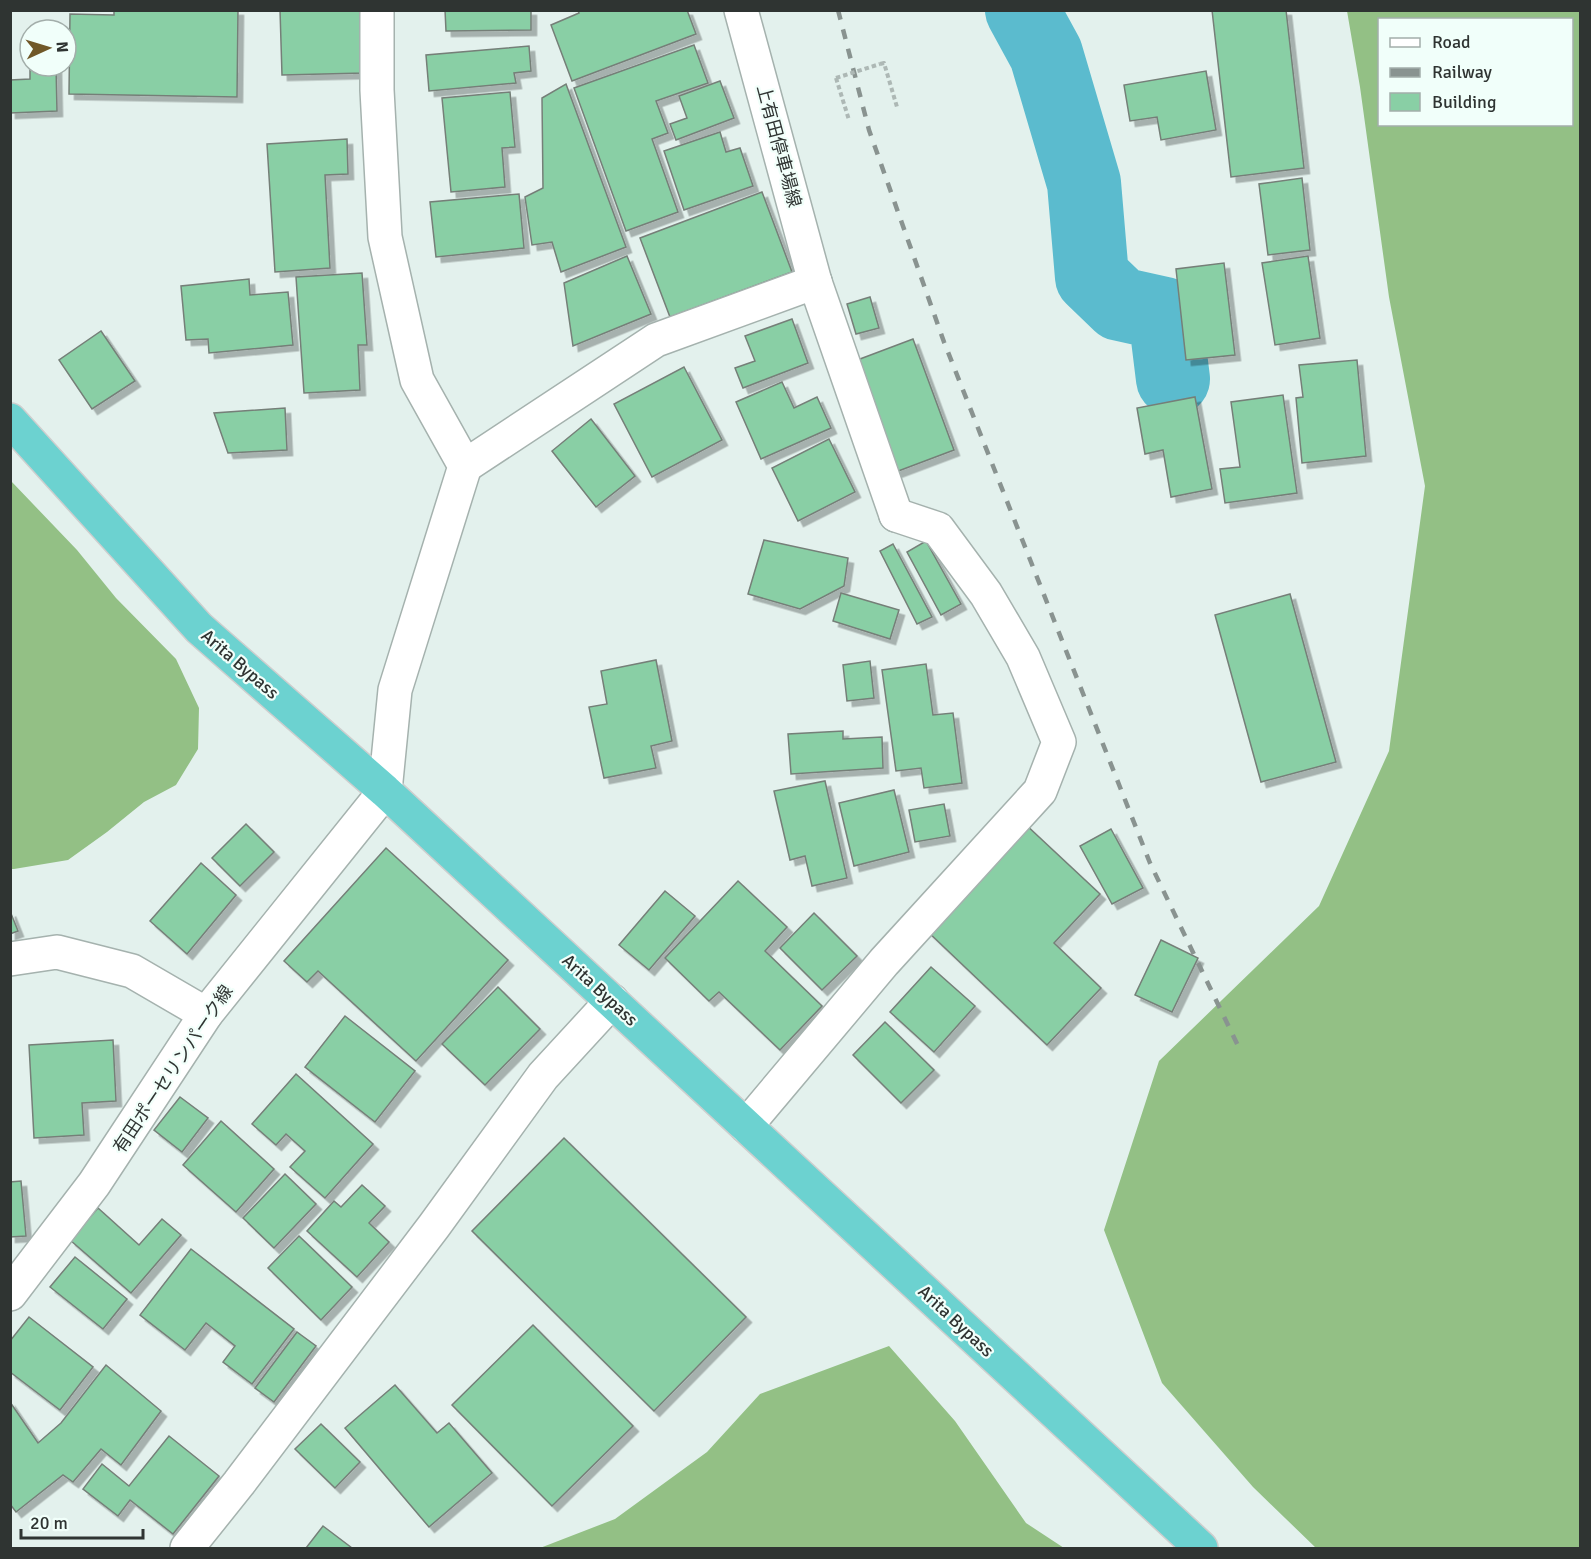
<svg xmlns="http://www.w3.org/2000/svg" width="1591" height="1559" viewBox="0 0 1591 1559" font-family="Signika,'Noto Sans JP',sans-serif">
	<style>
		.forest { fill: #93c085; fill-rule: evenodd }
		.lines { fill: none; stroke-linecap: round; stroke-linejoin: round }
		.river { stroke: #5bbbce; stroke-width: 74 }
		.building { fill: #89cfa5; stroke: #757f78; stroke-width: 1.5; filter: url(#shadow) }
		.minor-casing { stroke: #a5b2ae; stroke-width: 36 }
		.tertiary-casing { stroke: #a5b2ae; stroke-width: 36 }
		.secondary-casing { stroke: #a5b2ae; stroke-width: 36 }
		.trunk-casing { stroke: #cdcece; stroke-width: 36 }
		.path { stroke: #adb8b5; stroke-width: 4; stroke-dasharray: 4.5 3; stroke-linecap: butt }
		.minor { stroke: #fff; stroke-width: 33 }
		.tertiary { stroke: #fff; stroke-width: 33 }
		.secondary { stroke: #fff; stroke-width: 33 }
		.trunk { stroke: #6cd2d0; stroke-width: 33 }
		.rail { stroke: #899390; stroke-width: 4.5; stroke-dasharray: 10 10; stroke-linecap: butt }
		.path-bridge { stroke: #adb8b5; stroke-width: 4; stroke-dasharray: 4.5 3; stroke-linecap: butt }
		.labels { text-anchor: middle; dominant-baseline: central; stroke-width: 4.5; stroke-linejoin: round; paint-order: stroke }
		.street-label { font-size: 18px; fill: #2f3432; stroke: #f1fffa }
	</style>
	<defs>
		<filter id="shadow"><feDropShadow dx="5.5" dy="5.5" stdDeviation="0" flood-color="#0004"/></filter>
	</defs>
	<rect width="100%" height="100%" fill="#e3f1ed"/>
	<g class="forest">
		<path d="M1347 11H1580V1548H1316L1253 1487 1162 1383 1104 1230 1159 1061 1319 906 1389 751 1425 486 1389 297 1360 87ZM1380 20H1572V124H1380Z"/>
		<polygon points="11,481 77,550 116,598 176,659 199,708 198,749 176,785 144,802 107,832 68,860 14,869 10,869"/>
		<polygon points="889,1346 955,1421 1026,1523 1064,1548 540,1548 615,1519 707,1452 760,1394"/>
	</g>
	<g class="lines">
		<polyline class="river" points="1022,10 1046,54 1084,183 1092,277 1120,304 1165,314 1173,379"/>
	</g>
	<g class="building">
		<polygon points="114,10 238,10 237,97 69,94 70,14 114,15"/>
		<polygon points="280,10 362,10 364,73 282,75"/>
		<polygon points="445,10 531,10 531,30 446,31"/>
		<polygon points="578,10 687,10 696,34 572,81 551,25 579,13"/>
		<polygon points="1212,10 1286,10 1304,168 1231,177"/>
		<polygon points="694,45 708,83 656,101 668,133 652,139 678,212 626,231 574,88"/>
		<polygon points="529,46 531,71 514,73 516,83 429,91 426,55"/>
		<polygon points="30,64 30,66 56,66 57,111 10,113 10,80 30,79"/>
		<polygon points="1206,71 1216,130 1161,140 1157,117 1130,121 1124,85"/>
		<polygon points="720,81 734,118 676,140 670,124 687,118 679,96"/>
		<polygon points="566,84 626,247 561,272 552,242 532,245 525,197 543,188 542,98"/>
		<polygon points="510,92 515,147 502,148 505,187 451,192 442,98"/>
		<polygon points="720,132 726,152 740,148 753,186 684,210 664,151"/>
		<polygon points="347,139 348,174 325,175 330,268 275,272 267,144"/>
		<polygon points="1302,178 1310,250 1268,255 1259,184"/>
		<polygon points="762,192 792,272 670,317 640,238"/>
		<polygon points="519,194 524,248 436,257 430,202"/>
		<polygon points="627,256 651,314 573,346 564,283"/>
		<polygon points="1308,256 1320,338 1275,345 1262,263"/>
		<polygon points="1224,263 1235,355 1186,360 1176,269"/>
		<polygon points="362,273 367,345 358,345 360,390 304,393 296,277"/>
		<polygon points="249,279 250,295 288,292 293,345 209,353 208,339 186,340 181,286"/>
		<polygon points="870,297 879,328 856,334 847,304"/>
		<polygon points="792,319 808,363 743,388 735,368 755,361 745,336"/>
		<polygon points="101,331 135,381 92,409 59,360"/>
		<polygon points="913,339 954,450 893,473 852,362"/>
		<polygon points="1357,360 1366,456 1302,463 1296,398 1303,397 1299,365"/>
		<polygon points="684,367 722,440 652,477 614,404"/>
		<polygon points="782,382 794,408 817,397 831,428 761,459 736,402"/>
		<polygon points="1283,395 1297,493 1225,503 1220,469 1240,467 1231,402"/>
		<polygon points="1195,397 1212,489 1171,497 1163,450 1145,454 1137,408"/>
		<polygon points="285,408 287,450 228,453 214,413"/>
		<polygon points="591,419 635,476 596,507 552,451"/>
		<polygon points="829,439 855,492 798,521 772,468"/>
		<polygon points="764,540 848,558 844,586 800,609 748,594"/>
		<polygon points="926,541 961,604 941,615 907,552"/>
		<polygon points="893,544 932,617 917,624 880,551"/>
		<polygon points="841,593 899,610 890,639 833,621"/>
		<polygon points="1290,594 1336,762 1261,782 1215,615"/>
		<polygon points="656,660 672,741 651,746 656,768 604,778 589,707 607,704 601,671"/>
		<polygon points="870,661 874,698 847,701 843,665"/>
		<polygon points="926,664 933,715 953,713 962,783 924,788 921,768 896,771 882,670"/>
		<polygon points="843,731 843,739 882,737 883,768 791,774 788,734"/>
		<polygon points="825,781 847,878 812,886 805,856 790,860 774,791"/>
		<polygon points="894,790 909,852 854,866 839,803"/>
		<polygon points="944,804 950,836 915,842 909,810"/>
		<polygon points="1024,823 1100,894 1054,943 1101,988 1047,1045 925,929"/>
		<polygon points="246,824 274,852 240,886 212,858"/>
		<polygon points="1111,829 1143,888 1112,904 1080,846"/>
		<polygon points="386,848 508,960 416,1061 318,971 307,982 284,961"/>
		<polygon points="201,863 236,895 187,954 150,921"/>
		<polygon points="738,881 787,927 765,951 822,1006 780,1050 719,992 709,1001 665,958"/>
		<polygon points="665,891 695,916 649,970 619,945"/>
		<polygon points="10,911 18,931 10,934"/>
		<polygon points="814,913 857,956 822,990 780,948"/>
		<polygon points="1161,940 1198,958 1172,1012 1135,995"/>
		<polygon points="931,967 975,1006 934,1052 890,1012"/>
		<polygon points="498,987 540,1029 485,1085 442,1044"/>
		<polygon points="345,1016 415,1071 375,1122 305,1067"/>
		<polygon points="885,1022 934,1070 901,1103 853,1055"/>
		<polygon points="113,1040 116,1101 82,1103 84,1135 34,1138 29,1045"/>
		<polygon points="296,1074 373,1144 325,1198 290,1167 305,1151 286,1134 276,1145 252,1124"/>
		<polygon points="180,1097 208,1118 182,1152 154,1130"/>
		<polygon points="221,1121 274,1169 236,1212 183,1165"/>
		<polygon points="564,1138 746,1317 654,1411 472,1231"/>
		<polygon points="285,1174 316,1204 274,1248 243,1218"/>
		<polygon points="21,1181 26,1236 10,1237 10,1182"/>
		<polygon points="362,1185 385,1206 369,1223 389,1242 357,1277 307,1231 334,1201 341,1207"/>
		<polygon points="98,1208 139,1245 162,1219 181,1235 131,1293 70,1240"/>
		<polygon points="299,1236 352,1287 321,1320 268,1268"/>
		<polygon points="191,1249 294,1329 252,1384 223,1362 235,1346 206,1323 185,1350 140,1315"/>
		<polygon points="75,1257 127,1299 103,1329 50,1287"/>
		<polygon points="29,1317 93,1367 60,1410 10,1372 10,1341"/>
		<polygon points="533,1325 633,1426 552,1506 452,1405"/>
		<polygon points="297,1332 316,1346 274,1402 255,1388"/>
		<polygon points="106,1365 161,1411 121,1465 101,1449 73,1482 63,1475 16,1512 10,1504 10,1402 38,1443 61,1423"/>
		<polygon points="395,1385 437,1433 449,1423 492,1473 429,1527 345,1428"/>
		<polygon points="321,1424 360,1462 335,1488 295,1449"/>
		<polygon points="169,1436 219,1476 173,1534 130,1500 118,1516 83,1489 102,1464 129,1486"/>
		<polygon points="323,1526 352,1548 306,1548"/>
	</g>
	<g class="lines">
		<g class="minor-casing">
			<g id="minor">
				<polyline points="377,10 377,90 385,237 417,380 465,466 395,690 385,791"/>
				<polyline points="465,466 656,340 815,282"/>
				<polyline points="10,959 57,952 132,971 206,1014"/>
				<polyline points="746,1126 884,962 1040,791 1059,742 1023,657 986,594 938,529 896,515"/>
				<polyline points="187,1548 239,1483 434,1226 543,1076 612,1001"/>
			</g>
		</g>
		<g class="tertiary-casing">
			<polyline id="tertiary" points="815,282 896,515"/>
		</g>
		<g class="secondary-casing">
			<g id="secondary">
				<polyline points="741,10 815,282"/>
				<polyline points="10,1294 94,1184 206,1014 385,791"/>
			</g>
		</g>
		<g class="trunk-casing">
			<polyline id="trunk" points="10,420 199,628 385,791 1201,1548"/>
		</g>
		<g class="path">
			<polyline points="880,64 884,63 897,107"/>
			<polyline points="836,78 849,120"/>
		</g>
		<use href="#minor" class="minor"/>
		<use href="#tertiary" class="tertiary"/>
		<use href="#secondary" class="secondary"/>
		<use href="#trunk" class="trunk"/>
		<polyline class="rail" points="838,10 869,130 944,342 1150,863 1241,1052"/>
		<polyline class="path-bridge" points="836,78 880,64"/>
	</g>
	<g class="labels">
		<g class="street-label">
			<text transform="translate(779 146) rotate(75)">上有田停車場線</text>
			<text transform="translate(240 664) rotate(41)">Arita Bypass</text>
			<text transform="translate(600 990) rotate(43)">Arita Bypass</text>
			<text transform="translate(173 1069) rotate(-56)">有田ポーセリンパーク線</text>
			<text transform="translate(956 1321) rotate(43)">Arita Bypass</text>
		</g>
	</g>
	<rect width="1591" height="1559" fill="none" stroke="#2f3432" stroke-width="24"/>
	<rect x="1378" y="18" width="195" height="108" fill="#f1fffa" stroke="#a3aeaa" stroke-width="1.5"/>
	<rect x="1390" y="38" width="30" height="9" fill="#ffffff" stroke="#a3aeaa" stroke-width="1.5"/>
	<text x="1432" y="48" font-size="18" fill="#2f3432">Road</text>
	<rect x="1390" y="68" width="30" height="9" fill="#899390" stroke="#a3aeaa" stroke-width="1.5"/>
	<text x="1432" y="78" font-size="18" fill="#2f3432">Railway</text>
	<rect x="1390" y="93" width="30" height="18" fill="#89cfa5" stroke="#a3aeaa" stroke-width="1.5"/>
	<text x="1432" y="108" font-size="18" fill="#2f3432">Building</text>
	<g transform="translate(48 48) rotate(86)"><circle r="28" fill="#f1fffa" stroke="#a3aeaa" stroke-width="1.5"/>
	<path d="M0-4.5L10 22L0 15L-10 22Z" fill="#705828"/>
	<text y="-9" font-size="16" font-weight="bold" text-anchor="middle" fill="#2f3432">N</text>
	</g>
	<path d="M21 1529v9h122v-9" fill="none" stroke="#2f3432" stroke-width="3"/>
	<text x="30" y="1529" font-size="18" fill="#2f3432" stroke="#f1fffa" stroke-width="4.5" paint-order="stroke">20 m</text>
</svg>
